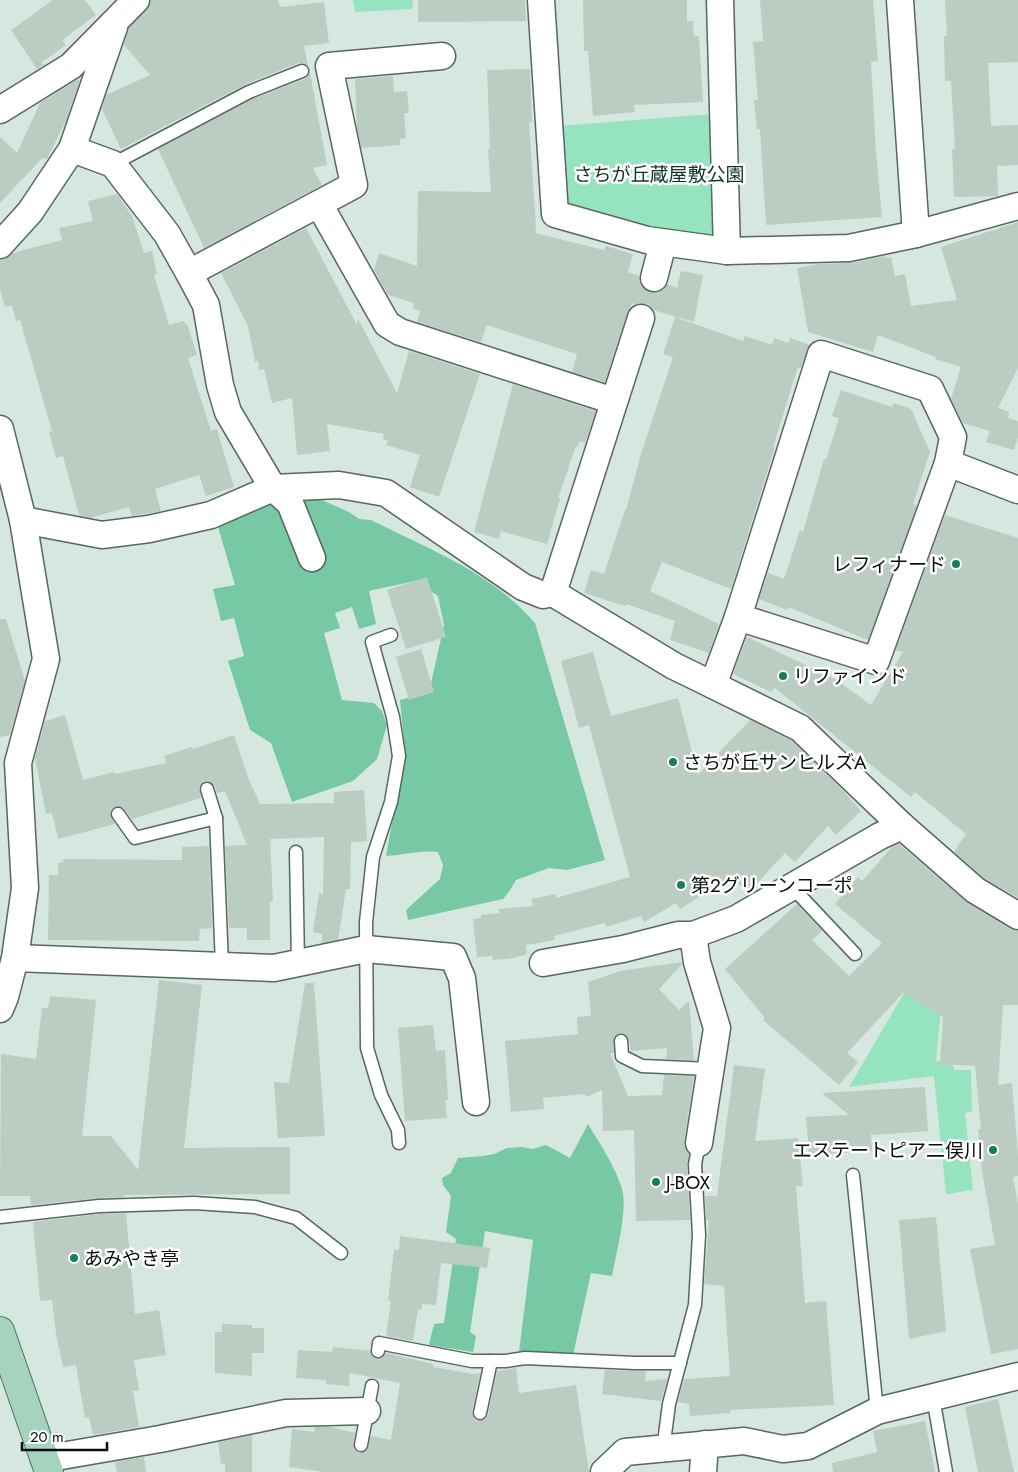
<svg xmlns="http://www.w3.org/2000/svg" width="1018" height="1472" viewBox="0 0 1018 1472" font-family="Jost,'Noto Sans JP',sans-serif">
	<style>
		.green { fill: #96e3c0 }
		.forest { fill: #76c9a4 }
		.building { fill: #bbccc3 }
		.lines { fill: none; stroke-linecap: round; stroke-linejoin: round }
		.lane-casing { stroke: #58675f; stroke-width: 15 }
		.street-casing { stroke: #58675f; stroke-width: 29 }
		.primary-casing { stroke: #487b64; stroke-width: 30 }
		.lane { stroke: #fff; stroke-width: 12 }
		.street { stroke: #fff; stroke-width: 26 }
		.primary { stroke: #a6d3bf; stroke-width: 28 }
		.poi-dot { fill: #14805b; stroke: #fff; stroke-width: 2 }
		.labels { text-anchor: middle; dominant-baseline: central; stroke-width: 5; stroke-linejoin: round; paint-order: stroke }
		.park-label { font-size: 19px; fill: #0e3425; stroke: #fff }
		.poi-label { font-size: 19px; fill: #090e0c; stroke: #fff; text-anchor: start }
	</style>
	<rect width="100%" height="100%" fill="#d6e7df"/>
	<g class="green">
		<polygon points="353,0 413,0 412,9 355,12"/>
		<polygon points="712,114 718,238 666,234 563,207 559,126"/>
		<polygon points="907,988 941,1007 936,1061 952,1060 954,1070 971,1070 972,1112 965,1113 973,1190 946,1194 934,1076 849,1087"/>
	</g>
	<g class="forest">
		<path d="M299 490 349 512 359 519 371 520C429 549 492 573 535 623L605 860 567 870 549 868 516 880 510 890 503 899 408 920 406 910 440 879 443 865 438 852C421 850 404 855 386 856L405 752 400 700 429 692 444 625 438 596 415 581 369 591 376 624 359 629 352 607 335 613 340 628 324 633 342 700 374 703 382 711 387 725 377 759 353 781 292 802 271 743 250 730 228 661 244 656 234 618 221 621 213 589 235 585 216 520Z"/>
		<path d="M588 1124C600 1144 615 1166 622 1189 628 1211 616 1253 612 1276L591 1273 573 1355 519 1352 533 1240 485 1231 470 1332 476 1336 473 1352 429 1345 434 1324 444 1323 456 1239 446 1232 451 1196 443 1185 442 1178 451 1173 458 1158 483 1156 494 1154 507 1148 522 1147 533 1149 546 1145 570 1158Z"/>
	</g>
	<g class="building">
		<polygon points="53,0 85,0 96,15 62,40 66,45 41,63 45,64 37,69 11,30"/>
		<polygon points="151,0 278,0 280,7 324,2 329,43 304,46 308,66 304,63 299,63 246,84 121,149 102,109 106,95 150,75 124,45 128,29 147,10"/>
		<polygon points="418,0 525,0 526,21 418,22"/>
		<polygon points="583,0 687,0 687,21 693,21 694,36 699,36 703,102 634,105 635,112 593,116 588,51 584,51"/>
		<polygon points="760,0 873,0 878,61 871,62 876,153 882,217 766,225 760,129 757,129 754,100 758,100 753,42 763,41"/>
		<polygon points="945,0 1018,0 1018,62 988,63 991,126 1018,125 1018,165 997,166 998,196 954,197 952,149 955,149 951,81 945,81 944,36 947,36"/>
		<polygon points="530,69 532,122 529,122 536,227 535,233 604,250 606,246 633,254 628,272 639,276 640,282 643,288 650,292 658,292 664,289 667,284 677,288 681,271 703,275 694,322 653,310 645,304 632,304 627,313 605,382 572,372 577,354 487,325 481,342 417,322 420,311 413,308 414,303 388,295 374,270 379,253 417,266 418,191 491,192 488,149 490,149 487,70"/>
		<polygon points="310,73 327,165 313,168 322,185 204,248 158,149 252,99 305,79"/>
		<polygon points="393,76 394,92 407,91 409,113 404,113 406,138 400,139 400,145 361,148 357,128 355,79"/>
		<polygon points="78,79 80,80 66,121 47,159 42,158 0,203 0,137 17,153 40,103"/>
		<polygon points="117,194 132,216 144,253 152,251 157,274 154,275 169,325 184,321 185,324 187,324 197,355 188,358 211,431 217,429 234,487 206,496 199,475 155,489 161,511 132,516 129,507 90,518 79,515 63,456 56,458 49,432 52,431 20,320 16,321 12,305 5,307 0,290 0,260 5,259 13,253 62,240 59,228 93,221 88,201"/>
		<polygon points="1018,222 1018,368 998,408 1009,412 1008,418 1018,421 1018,437 1014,450 986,442 990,431 963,423 951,399 961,367 935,359 936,357 878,335 873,352 808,332 797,268 819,264 852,263 885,256 886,258 891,257 895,276 905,274 911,306 957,300 941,247"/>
		<polygon points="306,228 357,325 358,319 397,393 409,351 480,374 439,497 410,487 420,455 386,445 388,440 383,439 384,434 327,424 330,451 297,455 292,398 272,403 264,369 259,370 258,361 255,362 248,326 221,273"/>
		<polygon points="675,317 743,341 745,336 772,345 774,338 788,343 790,338 810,345 801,368 798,367 773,447 775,447 731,589 662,562 650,591 719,624 709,653 670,640 675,621 626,604 625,606 584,593 591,570 604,574 625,510 626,510 641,454 673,357 663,354"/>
		<polygon points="513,384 596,411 585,443 580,441 578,446 576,446 558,498 560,498 547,544 501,531 499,539 474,532"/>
		<polygon points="841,390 892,407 894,403 911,409 930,452 913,504 917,506 868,640 788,607 787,610 759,599 768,573 784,579 800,530 803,532 824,459 826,460 839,418 832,416"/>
		<polygon points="945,515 1018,538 1018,898 984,878 954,852 966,834 915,792 911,797 775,688 771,692 733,674 747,637 835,679 871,705 903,652 896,650"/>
		<polygon points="427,577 446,637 406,649 387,590"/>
		<polygon points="0,619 6,619 25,681 10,735 0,737"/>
		<polygon points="421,649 434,692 409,700 396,657"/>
		<polygon points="593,652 611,716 678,698 698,775 750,720 791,740 838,785 861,811 836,835 828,826 795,862 785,853 748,893 731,877 680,909 676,903 644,922 641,916 606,927 605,923 554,936 555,940 526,945 527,954 514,958 493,960 492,956 477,957 473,919 481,918 481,915 499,913 499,909 533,906 531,899 556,894 556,898 630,877 589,725 579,728 561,661"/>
		<polygon points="65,715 83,780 114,772 115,774 166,763 164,756 192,747 193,749 234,735 249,780 260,804 334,803 334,792 364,790 367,841 351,842 350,889 346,889 338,940 322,943 322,934 313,932 319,893 323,894 324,837 270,839 273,901 270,902 270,940 247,940 247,928 229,928 225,846 247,845 225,791 217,793 215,786 209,781 204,781 199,787 201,798 132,819 124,809 117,806 111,810 110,814 115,824 58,839 52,813 46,814 35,758 45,721"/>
		<polygon points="899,844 965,901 1010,929 1018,931 1018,1005 1003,1005 998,1085 1012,1083 1018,1155 1018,1176 1013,1177 1018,1205 1018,1349 991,1354 970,1249 995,1245 982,1171 978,1129 981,1129 975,1066 940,1064 943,1017 903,993 847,1053 858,1062 839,1085 763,1020 765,1018 725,969 797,904 822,931 812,940 849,976 882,943 835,904 858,877 862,881 892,847"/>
		<polygon points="209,846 212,928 200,929 199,941 48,940 49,875 58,875 58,863 64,862 63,859 182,860 182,847"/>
		<polygon points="682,962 682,964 659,989 679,1010 689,1001 694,1060 666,1059 667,1048 631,1051 628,1037 621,1033 614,1037 614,1053 610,1053 628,1096 662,1095 664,1075 694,1076 684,1141 685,1148 689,1154 687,1164 690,1220 636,1221 634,1130 603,1131 602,1090 586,1097 584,1094 543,1098 544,1109 511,1112 505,1041 578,1034 577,1017 591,1016 588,982 620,971"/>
		<polygon points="159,980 202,985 184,1148 290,1147 290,1194 124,1195 124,1197 98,1198 31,1205 30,1196 0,1196 1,1054 36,1059 42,1008 48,1008 50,996 96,1000 82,1136 111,1136 138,1170"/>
		<polygon points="305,983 314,983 325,1136 278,1138 274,1082 289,1083"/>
		<polygon points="433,1025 436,1051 445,1050 448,1100 445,1100 447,1118 405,1121 398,1028"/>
		<polygon points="734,1065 765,1069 755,1141 798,1138 803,1186 796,1186 805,1303 826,1301 834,1405 730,1410 730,1413 690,1416 689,1404 678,1402 684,1379 730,1376 724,1286 704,1284 709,1220 706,1220 705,1190 705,1196 717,1196"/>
		<polygon points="925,1087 928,1131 874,1135 871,1133 872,1151 809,1155 806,1117 849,1115 822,1093"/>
		<polygon points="126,1213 135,1314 159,1310 166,1355 134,1360 139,1390 133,1391 139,1427 93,1435 89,1417 85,1418 76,1365 63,1367 56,1334 52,1300 40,1301 33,1222 100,1214"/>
		<polygon points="936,1217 946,1331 909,1339 899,1220"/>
		<polygon points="400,1236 490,1248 487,1268 441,1263 436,1305 422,1304 422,1310 418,1309 413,1341 386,1336 391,1301 388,1301 394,1249 399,1250"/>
		<polygon points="222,1324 252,1325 252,1328 264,1328 264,1353 252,1353 252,1376 215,1373 215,1332 222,1332"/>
		<polygon points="333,1347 370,1351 373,1357 377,1359 382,1358 386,1353 433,1364 433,1367 473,1374 480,1373 472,1412 474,1419 479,1421 486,1419 488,1415 497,1371 516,1368 519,1393 576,1385 589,1472 324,1472 289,1467 292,1429 314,1432 315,1427 331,1427 355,1433 353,1447 355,1451 360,1453 367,1450 371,1436 391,1440 400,1383 350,1373 349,1386 326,1384 326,1380 296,1378 298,1350 332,1352"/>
		<polygon points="605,1370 646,1371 645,1381 667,1379 661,1401 602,1394"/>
		<polygon points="998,1399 1014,1472 978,1472 965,1407"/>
		<polygon points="925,1421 935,1472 833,1472 832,1463 877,1452 873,1431"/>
		<polygon points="252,1435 252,1472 225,1472 225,1463 221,1464 218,1442"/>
		<polygon points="144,1457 146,1472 117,1472 115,1462"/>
	</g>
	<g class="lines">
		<g class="lane-casing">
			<g id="lane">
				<polyline points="113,164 249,92 302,71"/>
				<polyline points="391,635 372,642 393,717 399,756 391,802 373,857 366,922 367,1048 381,1095 398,1130 399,1143"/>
				<polyline points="207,789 216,818 222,965"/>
				<polyline points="118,814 135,838 216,818"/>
				<polyline points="296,852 298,963"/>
				<polyline points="792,887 855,954"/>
				<polyline points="621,1041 622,1056 642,1066 710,1069"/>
				<polyline points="853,1175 877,1411"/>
				<polyline points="0,1217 99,1206 194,1203 255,1207 296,1218 341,1253"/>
				<polyline points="378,1351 379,1343 472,1361 506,1361 525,1358 635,1363 680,1363"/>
				<polyline points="933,1397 946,1472"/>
				<polyline points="480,1413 491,1361"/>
				<polyline points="361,1445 372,1386"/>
				<polyline points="663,1450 669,1404 695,1305 699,1235 695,1164 699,1143"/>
			</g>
		</g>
		<g class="street-casing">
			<g id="street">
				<polyline points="541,0 555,214 647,240 727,251 849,248 916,234 1018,206"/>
				<polyline points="720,0 727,251"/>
				<polyline points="900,0 916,234"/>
				<polyline points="0,110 71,66 136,0"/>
				<polyline points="72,149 114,27"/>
				<polyline points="319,204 387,324 400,332 614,401"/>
				<polyline points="0,245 30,212 72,149 113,164 167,234 189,273 354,185 329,66 442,56"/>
				<polyline points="189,273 206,305 220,385 228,412 273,488 290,503 312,558"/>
				<polyline points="654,278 663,243"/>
				<polyline points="641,318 553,593 674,666 713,685"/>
				<polyline points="0,429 23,520 46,659 18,763 25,888 15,958 5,997 0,1009"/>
				<polyline points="1018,490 948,463 953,437 930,389 821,354 738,617 713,685 800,728 902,826 975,890 1018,916"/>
				<polyline points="23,520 102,535 149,529 211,515 273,488 339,485 386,493 523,587 543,595 553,593"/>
				<polyline points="738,617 876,661 948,463"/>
				<polyline points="693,935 697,962 717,1028 699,1143"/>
				<polyline points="15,958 274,968 366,949 453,957 462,978 476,1102"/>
				<polyline points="543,963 623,949 678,935 693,935 736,919 880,836 902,826"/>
				<polyline points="44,1459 160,1439 286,1413 367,1411"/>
				<polyline points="604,1472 625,1452 744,1441 783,1449 808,1446 877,1411 1018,1376"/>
				<polyline points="703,1472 705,1444"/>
			</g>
		</g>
		<g class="primary-casing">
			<polyline id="primary" points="0,1331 49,1472"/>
		</g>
		<use href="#lane" class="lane"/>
		<use href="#street" class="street"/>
		<use href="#primary" class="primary"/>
	</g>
	<g class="poi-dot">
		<circle cx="956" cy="564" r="5"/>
		<circle cx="783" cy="676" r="5"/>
		<circle cx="673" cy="762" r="5"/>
		<circle cx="681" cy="885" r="5"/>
		<circle cx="993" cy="1150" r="5"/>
		<circle cx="656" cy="1182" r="5"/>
		<circle cx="74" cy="1258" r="5"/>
	</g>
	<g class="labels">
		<g class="park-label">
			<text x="659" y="174">さちが丘蔵屋敷公園</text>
		</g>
		<g class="poi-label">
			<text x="946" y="564" text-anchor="end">レフィナード</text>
			<text x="793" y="676">リファインド</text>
			<text x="683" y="762">さちが丘サンヒルズA</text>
			<text x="691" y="885">第2グリーンコーポ</text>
			<text x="983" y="1150" text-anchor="end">エステートピア二俣川</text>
			<text x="666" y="1182">J-BOX</text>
			<text x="84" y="1258">あみやき亭</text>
		</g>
	</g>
	<path d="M22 1442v8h85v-8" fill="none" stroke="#090e0c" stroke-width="2.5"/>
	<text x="30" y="1442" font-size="15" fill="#090e0c" stroke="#ffffff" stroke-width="4" paint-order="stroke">20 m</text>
</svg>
